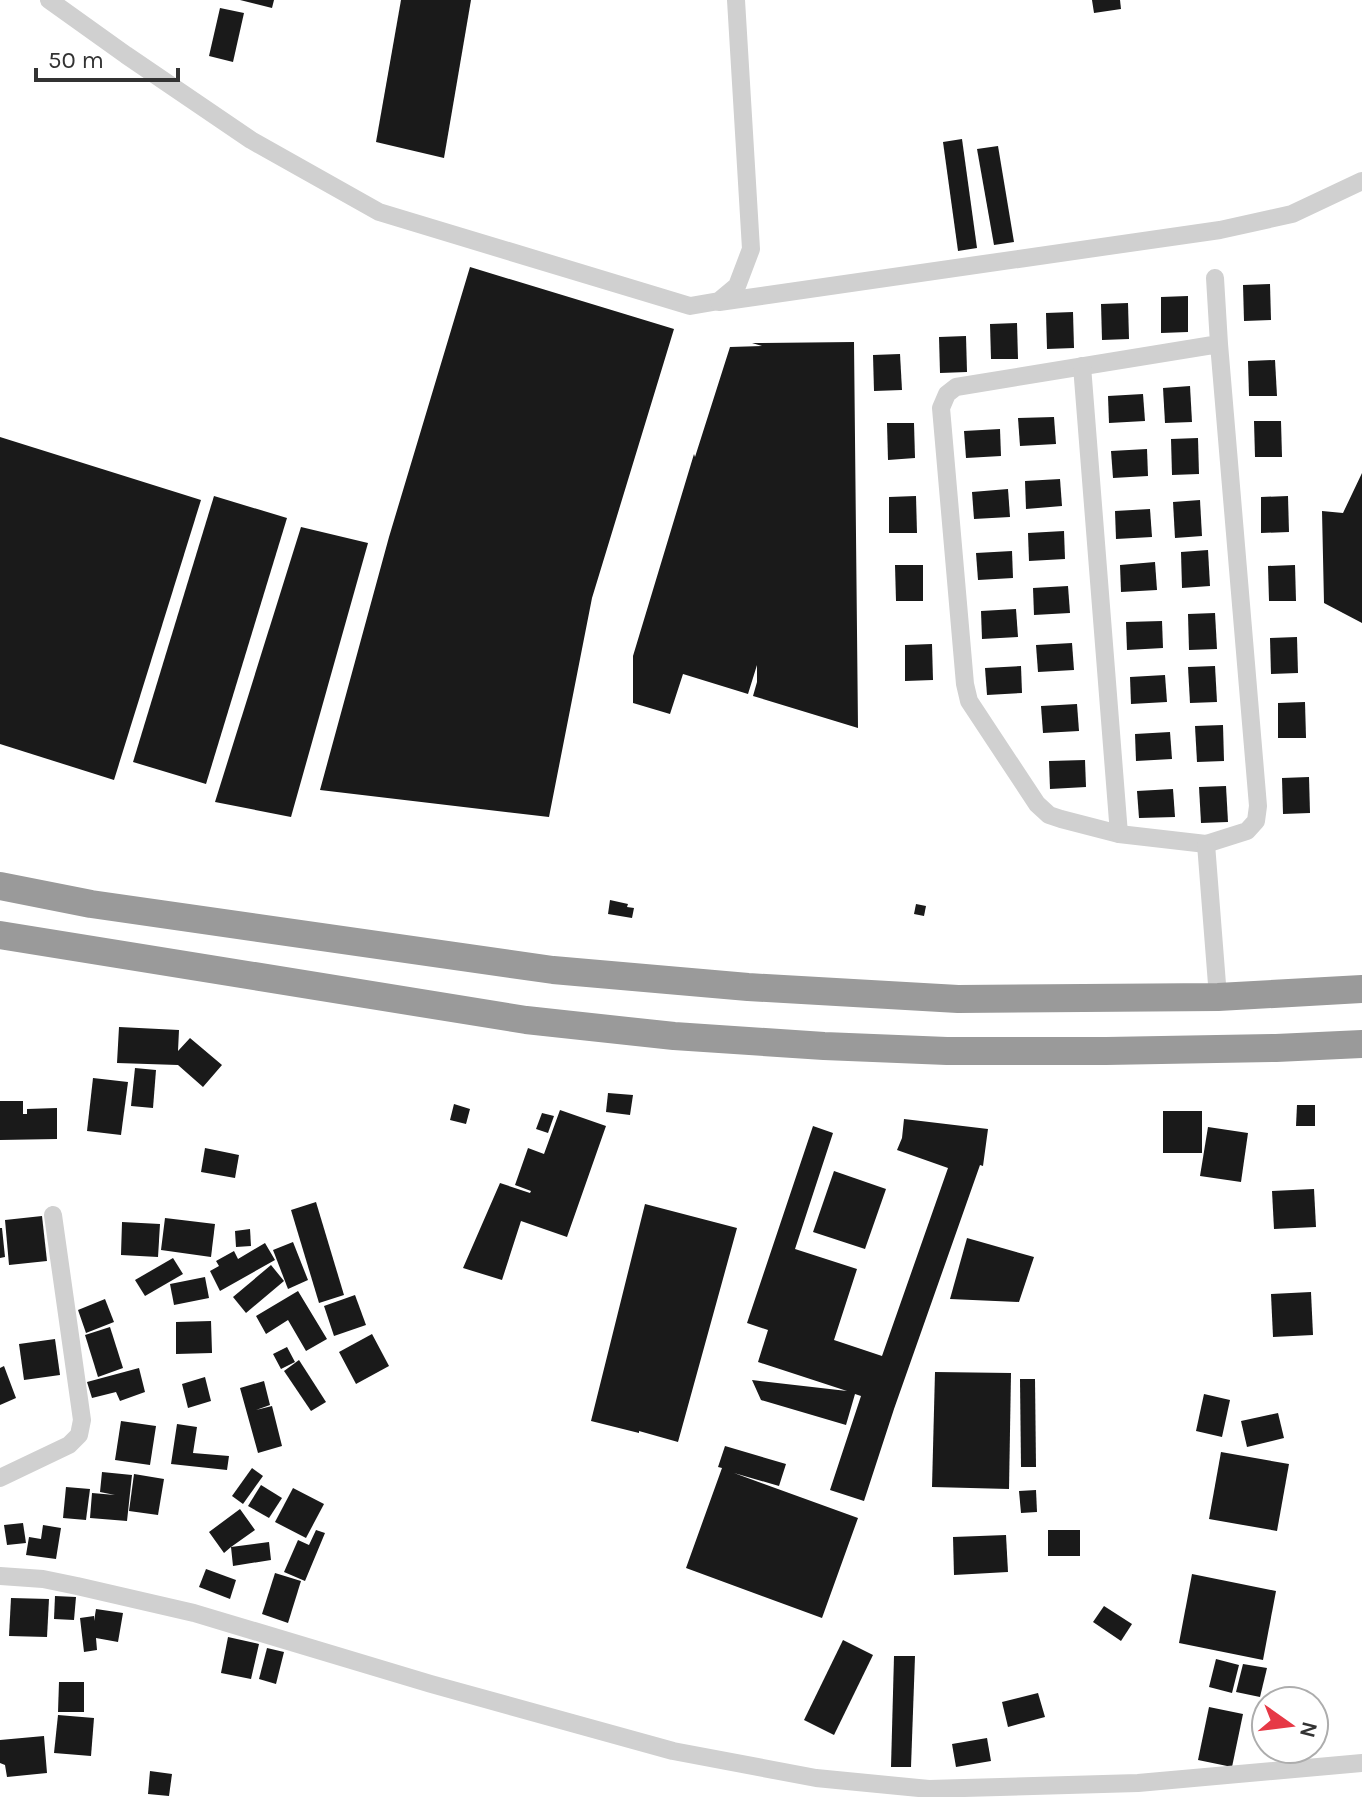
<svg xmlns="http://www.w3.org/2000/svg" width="1362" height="1797" viewBox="0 0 1362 1797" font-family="Karla,sans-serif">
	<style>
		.building { fill: #1a1a1a }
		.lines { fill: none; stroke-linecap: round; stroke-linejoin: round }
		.minor { stroke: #d0d0d0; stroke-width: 18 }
		.highway { stroke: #9a9a9a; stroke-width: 28 }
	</style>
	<rect width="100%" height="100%" fill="#fff"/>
	<g class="building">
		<polygon points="240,0 274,0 272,8"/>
		<polygon points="401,0 471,0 444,158 376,142"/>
		<polygon points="1092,0 1120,0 1121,9 1094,13"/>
		<polygon points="220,8 244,13 233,62 209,56"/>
		<polygon points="962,139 977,248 958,251 943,142"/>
		<polygon points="998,146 1014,242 994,245 977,149"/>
		<polygon points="470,267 674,329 592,598 549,817 320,790 389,537"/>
		<polygon points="1270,284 1271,320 1244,321 1243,285"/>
		<polygon points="1188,296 1188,332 1161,333 1161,297"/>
		<polygon points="1128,303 1129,339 1102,340 1101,304"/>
		<polygon points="1073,312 1074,348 1047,349 1046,313"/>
		<polygon points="1017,323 1018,359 991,359 990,324"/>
		<polygon points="966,336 967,372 940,373 939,337"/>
		<polygon points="854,342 858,728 753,696 757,682 757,665 748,694 683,674 670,714 633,703 633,656 694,454 695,457 730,347 762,346 752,343"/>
		<polygon points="900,354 902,390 874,391 873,355"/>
		<polygon points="1275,360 1277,396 1249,396 1248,361"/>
		<polygon points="1190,386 1192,422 1165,423 1163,388"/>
		<polygon points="1143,394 1145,421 1109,423 1108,396"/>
		<polygon points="1054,417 1056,444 1020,446 1018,418"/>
		<polygon points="1254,421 1281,421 1282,457 1255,457"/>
		<polygon points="887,423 914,423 915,458 888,460"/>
		<polygon points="1000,429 1001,456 966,458 964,431"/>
		<polygon points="0,437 201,500 114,780 0,744"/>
		<polygon points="1198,438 1199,474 1172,475 1171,439"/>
		<polygon points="1147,449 1148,476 1113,478 1111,451"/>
		<polygon points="1362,473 1362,623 1324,603 1322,511 1343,513"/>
		<polygon points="1060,479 1062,506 1026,509 1025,481"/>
		<polygon points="1008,489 1010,517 974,519 972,492"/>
		<polygon points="214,496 287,518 206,784 133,762"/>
		<polygon points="916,496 917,533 889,533 889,497"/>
		<polygon points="1288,496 1289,532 1261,533 1261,497"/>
		<polygon points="1200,500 1202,536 1175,538 1173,502"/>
		<polygon points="1150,509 1152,537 1116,539 1115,511"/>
		<polygon points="301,527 368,543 291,817 215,802"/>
		<polygon points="1064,531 1065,559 1029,561 1028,533"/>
		<polygon points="1208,550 1210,586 1182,588 1181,552"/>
		<polygon points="1012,551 1013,578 978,580 976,553"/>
		<polygon points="1155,562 1157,590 1121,592 1120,565"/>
		<polygon points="895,565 923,565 923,601 896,601"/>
		<polygon points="1295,565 1296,601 1269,601 1268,566"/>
		<polygon points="1068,586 1070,613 1034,615 1033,588"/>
		<polygon points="1016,609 1018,637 982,639 981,611"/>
		<polygon points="1215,613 1217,649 1189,650 1188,614"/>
		<polygon points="1162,621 1163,648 1127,650 1126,622"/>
		<polygon points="1297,637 1298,673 1271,674 1270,638"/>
		<polygon points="1072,643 1074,670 1038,672 1036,645"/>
		<polygon points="932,644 933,680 905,681 905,645"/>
		<polygon points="1021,666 1022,693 987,695 985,668"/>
		<polygon points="1215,666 1217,702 1190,703 1188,667"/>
		<polygon points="1165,675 1167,702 1131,704 1130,677"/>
		<polygon points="1305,702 1306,738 1278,738 1278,703"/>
		<polygon points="1077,704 1079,731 1043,733 1041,706"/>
		<polygon points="1223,725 1224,761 1197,762 1195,726"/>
		<polygon points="1170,732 1172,759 1136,761 1135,734"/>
		<polygon points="1085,760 1086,787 1050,789 1049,761"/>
		<polygon points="1309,777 1310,813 1283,814 1282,778"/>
		<polygon points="1226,786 1228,822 1201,823 1199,787"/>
		<polygon points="1173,789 1175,817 1139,818 1137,791"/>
		<polygon points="610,900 628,904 627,907 634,908 632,918 608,914"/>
		<polygon points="916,904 926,906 924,916 914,914"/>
		<polygon points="119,1027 179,1030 178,1051 190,1038 222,1065 203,1087 178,1065 117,1063"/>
		<polygon points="135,1068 156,1070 153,1108 131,1106"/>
		<polygon points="93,1078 128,1082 121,1135 87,1131"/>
		<polygon points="608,1093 633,1095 630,1115 606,1112"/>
		<polygon points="0,1101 23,1101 23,1114 27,1114 27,1109 57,1108 57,1139 0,1140"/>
		<polygon points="454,1104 470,1109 466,1124 450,1120"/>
		<polygon points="1297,1105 1315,1105 1315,1126 1296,1126"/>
		<polygon points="560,1110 606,1126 567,1237 521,1221 502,1280 463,1268 500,1183 530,1193 531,1191 515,1185 528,1148 544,1154"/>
		<rect x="1163" y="1111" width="39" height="42"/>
		<polygon points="542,1113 554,1116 548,1133 536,1129"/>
		<polygon points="904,1119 988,1129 983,1166 980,1165 894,1409 864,1501 830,1490 861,1396 855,1394 846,1425 761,1400 752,1380 847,1391 758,1362 768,1330 747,1323 813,1126 833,1133 795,1249 857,1269 834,1340 882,1356 948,1168 897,1150 902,1138"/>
		<polygon points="1208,1127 1248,1133 1241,1182 1200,1176"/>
		<polygon points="205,1148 239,1155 235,1178 201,1172"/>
		<polygon points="834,1171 886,1189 865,1249 813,1232"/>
		<polygon points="1314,1189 1316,1227 1274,1229 1272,1191"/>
		<polygon points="316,1202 344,1295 319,1303 291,1210"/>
		<polygon points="645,1204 737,1228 678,1442 639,1431 639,1433 591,1421"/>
		<polygon points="42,1216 47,1261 9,1265 5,1220"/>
		<polygon points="165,1218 215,1224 211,1257 161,1250"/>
		<polygon points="122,1222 160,1224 158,1257 121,1255"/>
		<polygon points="0,1228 2,1228 5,1257 0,1258"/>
		<polygon points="250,1229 251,1246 236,1247 235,1231"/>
		<polygon points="967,1238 1034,1257 1019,1302 950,1299"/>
		<polygon points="293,1242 308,1280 288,1289 273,1250"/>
		<polygon points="265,1243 275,1260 220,1291 210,1271 219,1266 216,1261 234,1251 238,1259"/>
		<polygon points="173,1258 183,1274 145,1296 135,1280"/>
		<polygon points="271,1265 284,1281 246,1313 233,1297"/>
		<polygon points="205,1277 209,1298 174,1305 170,1284"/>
		<polygon points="298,1291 327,1339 306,1351 288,1320 266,1334 256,1316"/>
		<polygon points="1311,1292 1313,1335 1273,1337 1271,1294"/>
		<polygon points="355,1295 366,1325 334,1336 324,1306"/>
		<polygon points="105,1299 114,1322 86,1333 78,1310"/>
		<polygon points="211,1321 212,1353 176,1354 176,1322"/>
		<polygon points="110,1327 123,1368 98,1377 85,1335"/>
		<polygon points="372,1334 389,1366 356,1384 339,1352"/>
		<polygon points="55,1339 60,1375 24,1380 19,1344"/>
		<polygon points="287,1347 295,1362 281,1369 273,1354"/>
		<polygon points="299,1360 326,1402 311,1411 284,1371"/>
		<polygon points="4,1366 16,1398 0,1405 0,1368"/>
		<polygon points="139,1368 145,1392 120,1401 116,1392 92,1398 87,1382"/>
		<polygon points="935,1372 1011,1373 1009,1489 932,1487"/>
		<polygon points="205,1377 211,1401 188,1408 182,1384"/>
		<polygon points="1020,1379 1035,1379 1036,1467 1021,1467"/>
		<polygon points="264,1381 270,1405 256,1410 272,1406 282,1446 258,1453 240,1388"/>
		<polygon points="1204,1394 1230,1400 1222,1437 1196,1431"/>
		<polygon points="1278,1413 1284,1438 1247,1447 1241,1421"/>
		<polygon points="121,1421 156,1426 150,1465 115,1460"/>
		<polygon points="177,1424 197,1427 193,1453 229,1456 227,1470 171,1464"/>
		<polygon points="725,1446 786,1464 779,1486 734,1473 858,1518 822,1618 686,1568 722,1468 718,1467"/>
		<polygon points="1221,1452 1289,1464 1277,1531 1209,1519"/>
		<polygon points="252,1468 263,1476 243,1504 232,1496"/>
		<polygon points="102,1472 132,1475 127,1521 90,1518 92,1493 115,1495 100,1492"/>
		<polygon points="134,1474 164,1479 158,1515 129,1511"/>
		<polygon points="261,1485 282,1498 269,1518 248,1506"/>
		<polygon points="66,1487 90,1489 86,1520 63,1518"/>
		<polygon points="293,1488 324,1504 306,1538 275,1522"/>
		<polygon points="1036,1490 1037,1512 1021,1513 1019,1491"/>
		<polygon points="240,1509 255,1530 231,1547 269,1542 271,1560 233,1566 231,1547 224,1553 209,1532"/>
		<polygon points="23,1523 26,1543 7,1545 4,1525"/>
		<polygon points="43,1525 61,1528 56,1559 26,1555 29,1537 41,1539"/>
		<polygon points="316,1530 325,1533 305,1581 284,1572 298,1540 309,1545"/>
		<rect x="1048" y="1530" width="32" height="26"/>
		<polygon points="1006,1535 1008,1572 954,1575 953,1537"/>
		<polygon points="206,1569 236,1580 230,1599 199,1587"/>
		<polygon points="275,1573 301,1581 288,1623 262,1614"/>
		<polygon points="1192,1574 1276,1591 1263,1660 1179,1643"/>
		<polygon points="55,1596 76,1597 74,1620 54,1619"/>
		<polygon points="11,1598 49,1599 47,1637 9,1636"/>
		<polygon points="1104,1606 1132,1624 1121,1641 1093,1622"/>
		<polygon points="96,1609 123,1613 118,1642 96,1638 97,1650 84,1652 80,1618 94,1616 94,1621"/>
		<polygon points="228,1637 259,1644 251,1679 221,1673"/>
		<polygon points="843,1640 873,1655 834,1735 804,1720"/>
		<polygon points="267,1648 284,1652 276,1684 259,1679"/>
		<polygon points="894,1656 915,1656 911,1767 891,1767"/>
		<polygon points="1216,1659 1239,1665 1232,1693 1209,1687"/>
		<polygon points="1243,1664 1267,1668 1260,1697 1236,1692"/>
		<polygon points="59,1682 84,1682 84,1712 58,1712"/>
		<polygon points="1038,1693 1045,1717 1008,1727 1002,1702"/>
		<polygon points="1209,1707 1243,1714 1232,1767 1198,1760"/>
		<polygon points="58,1715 94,1718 91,1756 54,1753"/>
		<polygon points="44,1736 47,1773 7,1777 5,1765 0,1763 0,1740"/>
		<polygon points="987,1738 991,1761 956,1767 952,1744"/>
		<polygon points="150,1771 172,1774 169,1796 148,1794"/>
	</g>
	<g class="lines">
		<g class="minor">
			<polyline points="49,0 126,55 251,140 379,212 690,306 719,301 737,286 751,249 736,0"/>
			<polyline points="1215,278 1219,344 1258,806 1256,821 1247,831 1206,844 1119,834 1061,819 1049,815 1037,804 969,701 965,684 941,408 947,394 956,387 1219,344"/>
			<polyline points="719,302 1220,230 1292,214 1362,181"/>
			<polyline points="1082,366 1119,834"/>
			<polyline points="1206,844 1218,997"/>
			<polyline points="0,1478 69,1445 79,1435 82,1420 53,1215"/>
			<polyline points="0,1576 43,1579 77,1586 194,1613 431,1684 673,1751 816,1778 929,1789 1138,1783 1362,1763"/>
		</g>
		<g class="highway">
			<polyline points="0,886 91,904 553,970 748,987 958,999 1218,997 1362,989"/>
			<polyline points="0,935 526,1020 674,1036 824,1046 947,1051 1106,1051 1276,1048 1362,1044"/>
		</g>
	</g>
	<g transform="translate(1290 1725) rotate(104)"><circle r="38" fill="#ffffff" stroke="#adadad" stroke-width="2"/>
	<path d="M0-6L14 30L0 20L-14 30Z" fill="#e63946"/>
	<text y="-12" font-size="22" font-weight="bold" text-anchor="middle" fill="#333333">N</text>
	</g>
	<path d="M36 68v12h142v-12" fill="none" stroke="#333333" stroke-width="4"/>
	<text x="48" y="68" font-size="24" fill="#333333" stroke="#ffffff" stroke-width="6" paint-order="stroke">50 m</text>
</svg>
